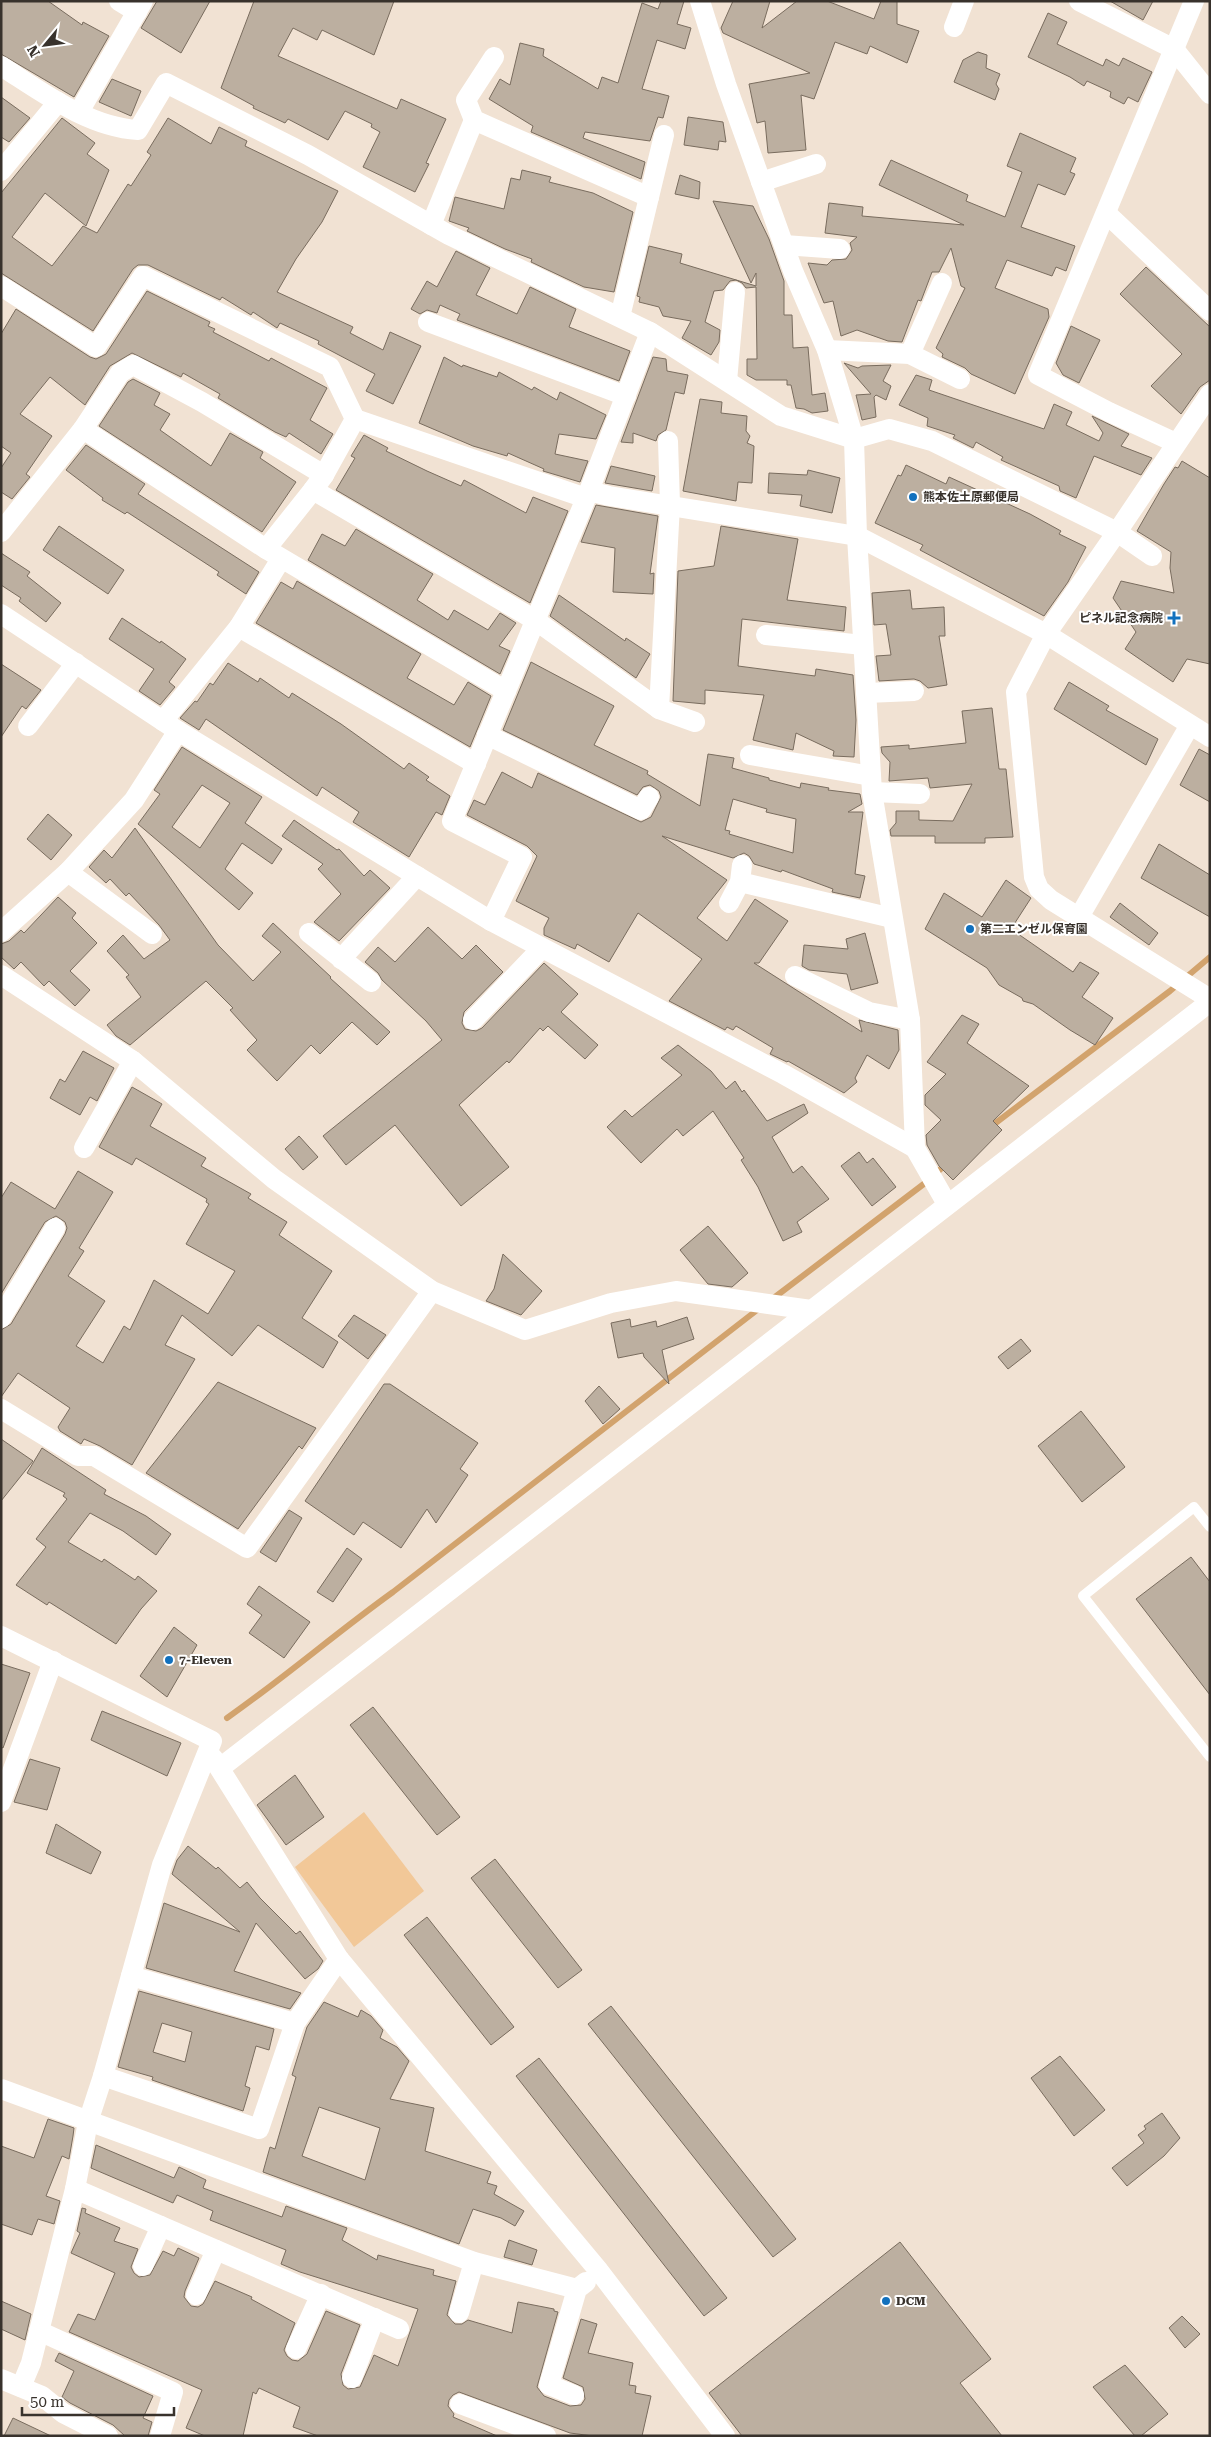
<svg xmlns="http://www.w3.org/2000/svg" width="1211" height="2437" viewBox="0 0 1211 2437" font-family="'Roboto Serif','Noto Sans JP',serif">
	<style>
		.green { fill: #f2c898 }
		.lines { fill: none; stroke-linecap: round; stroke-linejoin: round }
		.stream { stroke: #d2a36d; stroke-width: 6 }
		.building { fill: #bcafa0; stroke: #796c5e; fill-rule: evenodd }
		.lane { stroke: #fff; stroke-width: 10 }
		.street { stroke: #fff; stroke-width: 20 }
		.poi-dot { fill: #1271be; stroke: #fff; stroke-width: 2 }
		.labels { text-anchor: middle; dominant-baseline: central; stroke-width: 4; stroke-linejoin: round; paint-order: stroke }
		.poi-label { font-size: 12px; font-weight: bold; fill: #38322c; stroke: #fff; text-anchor: start }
	</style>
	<rect width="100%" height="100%" fill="#f1e2d3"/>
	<polygon class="green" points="364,1812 424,1891 354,1947 295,1867"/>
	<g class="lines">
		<g class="stream">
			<polyline points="989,1128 1170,991 1210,957"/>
			<polyline points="771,1300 929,1180 947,1163"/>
			<path d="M227 1718C284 1678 336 1633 393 1592L761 1307"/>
		</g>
	</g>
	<g class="building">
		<polygon points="1,1 48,1 82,25 83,22 109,36 74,97 1,54"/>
		<polygon points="157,1 210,1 181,53 141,28"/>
		<polygon points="254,1 394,1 374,55 322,30 317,40 293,28 278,56 397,109 401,99 446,119 426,163 429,164 415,192 363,167 380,132 371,127 372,124 345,111 328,140 288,119 285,123 253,108 254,106 221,88"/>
		<polygon points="661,1 684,1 677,24 691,28 685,49 657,40 642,89 669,96 663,118 658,117 650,141 585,132 583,138 645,162 641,179 531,132 533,126 489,99 500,79 510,85 520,43 544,49 543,56 598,89 602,77 618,83 642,3 658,9"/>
		<polygon points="733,1 770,1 762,28 797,1 827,1 874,19 881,1 897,1 897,24 919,31 907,63 870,46 867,54 835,42 814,99 801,95 806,150 768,153 765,121 757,123 749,84 810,73 723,33 721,28"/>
		<polygon points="1110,1 1153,1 1143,20"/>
		<polygon points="1048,13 1067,22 1057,44 1103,66 1106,59 1119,66 1123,58 1152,72 1138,102 1128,97 1124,104 1110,97 1111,92 1087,81 1084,86 1070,77 1028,57"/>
		<polygon points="978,52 987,55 986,68 1000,74 996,84 999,89 995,100 954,82 963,60"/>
		<polygon points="112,79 141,91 131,116 99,102"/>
		<polygon points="1,97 30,118 9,142 1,137"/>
		<polygon points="688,117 723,122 726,142 719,141 718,150 684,145"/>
		<polygon points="62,118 95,143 87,154 109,170 86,226 45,193 12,237 52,266 83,226 97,233 128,184 131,186 151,155 147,152 168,118 211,144 219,127 247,141 245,146 338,191 322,222 296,259 277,292 353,327 350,333 383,350 390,332 421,346 393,404 366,391 375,374 318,344 319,341 280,323 277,328 253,312 251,315 222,297 220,300 148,265 138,265 133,269 93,331 1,273 1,193"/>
		<polygon points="1020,133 1076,158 1070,172 1075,174 1065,195 1038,184 1021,227 1075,246 1066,271 1056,267 1052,276 1007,260 995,288 1048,309 1049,317 1015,394 971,374 965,368 942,357 943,354 936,348 965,288 961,286 951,248 939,272 932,272 921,301 918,300 902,342 888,341 857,330 841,336 833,301 824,303 808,263 827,265 832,260 846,259 852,250 850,243 857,237 825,233 829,203 863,207 862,216 964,225 879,185 891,160 968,195 966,201 1005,217 1022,172 1007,166"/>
		<polygon points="522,170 551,177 549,182 593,193 633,212 614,292 584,287 531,262 532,259 505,249 467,231 469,228 449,221 455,197 504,209 511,178 520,180"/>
		<polygon points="680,175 700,182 699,199 675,194"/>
		<polygon points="713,201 753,206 769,239 784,281 784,315 792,315 793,348 808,347 812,395 825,393 828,411 812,413 804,409 796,408 791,385 787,385 787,380 756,380 747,375 747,359 757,359 756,287 746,288 742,283 736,280 730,281 723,290 714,291 705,322 720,330 719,342 711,355 682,338 691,321 663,316 659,307 639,302 640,297 637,296 649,246 682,254 680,263 756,286 756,273 751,283"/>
		<polygon points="456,251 490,268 476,295 517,314 530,287 576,309 569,327 630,351 619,381 457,320 460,314 440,305 437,313 427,310 420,314 411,309 427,281 437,287"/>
		<polygon points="1146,267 1210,327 1210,380 1200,387 1181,414 1151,386 1182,354 1120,294"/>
		<polygon points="147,291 210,322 208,326 215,329 213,332 269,361 271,358 327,388 310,420 333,434 321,454 289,433 286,437 275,432 218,398 220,394 183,373 181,377 132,353 110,366 85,405 50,377 20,414 52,436 26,474 30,477 12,499 1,492 1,468 11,453 1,446 1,334 16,309 90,357 96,359 106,354"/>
		<polygon points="1071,326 1100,340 1079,383 1063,375 1056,363"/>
		<polygon points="444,357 462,367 463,365 497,377 499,372 532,390 534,387 557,400 560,392 606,415 596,439 559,434 555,454 588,461 580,482 543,471 544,469 508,453 507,456 473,446 419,423"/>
		<polygon points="653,357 666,359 667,371 688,375 684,394 675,392 666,430 658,435 656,441 633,433 633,443 621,442"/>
		<polygon points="844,363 858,368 862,366 891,365 883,381 891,386 886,400 876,395 874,397 876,417 862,420 856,395 871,394"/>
		<polygon points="916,375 932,380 929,390 1044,429 1054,404 1072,412 1066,425 1099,441 1103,433 1092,416 1129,434 1121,446 1152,458 1141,475 1094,456 1076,498 1060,491 1059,486 1001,460 1003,457 976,442 973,448 953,438 955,435 927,426 928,418 899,405"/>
		<polygon points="133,379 160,393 154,405 170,414 160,430 211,466 230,433 263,452 260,458 296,482 262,532 99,426 128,382"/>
		<polygon points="700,399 722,402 721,413 747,416 746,431 750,436 747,443 754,446 752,483 738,482 736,501 683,491"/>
		<polygon points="364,435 388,448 386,451 427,471 461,486 464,480 526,513 533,497 568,511 530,603 336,490 355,458 351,456"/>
		<polygon points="86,445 145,484 138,494 259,572 246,594 217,575 219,572 127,512 125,514 102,500 103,498 66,470"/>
		<polygon points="1182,461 1210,478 1210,664 1187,659 1173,682 1125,649 1136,632 1113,598 1121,581 1174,593 1170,568 1171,552 1137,531 1164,484 1175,467 1178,468"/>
		<polygon points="906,465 946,484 949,477 1030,514 1061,531 1059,534 1086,547 1068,582 1044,616 920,550 923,545 875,523 898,475 901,476"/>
		<polygon points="611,466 655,476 652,491 605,483"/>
		<polygon points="808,470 840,478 832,513 800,506 802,495 768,493 769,473 807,475"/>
		<polygon points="596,505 658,516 650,574 654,573 653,594 613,592 615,548 581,542"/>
		<polygon points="59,526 124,570 108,594 43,550"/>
		<polygon points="721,526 798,539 787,600 846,607 844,631 742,619 738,666 815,676 816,669 853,675 856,720 854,757 833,756 834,751 796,733 793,750 753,740 764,695 705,690 705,704 673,701 678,571 714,566"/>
		<polygon points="356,529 433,574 417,600 448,620 454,610 488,630 500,613 516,623 499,646 510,651 500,674 308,560 322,534 345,546"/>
		<polygon points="1,553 30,572 27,576 61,603 46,622 19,601 21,598 1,585"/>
		<polygon points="297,581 421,654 407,678 454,705 468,682 491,696 470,747 256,623 281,582 293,589"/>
		<polygon points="910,590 912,609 944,607 945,636 939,636 947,685 928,688 920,681 914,679 879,681 876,656 891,655 886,624 874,625 872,593"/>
		<polygon points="559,595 625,641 626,638 650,654 636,678 550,616"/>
		<polygon points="122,618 160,643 161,641 186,659 169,682 175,687 160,705 139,691 154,669 109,639"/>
		<path d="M531 662 614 706 594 745 648 771 647 774 700 806 708 754 734 758 732 768 769 778V780L800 788 801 783 829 788 828 790 860 794 862 804 848 812H863L855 874 865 876 860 898 832 892 833 889 782 870 781 872 754 864 749 856 744 853 733 858 662 836 727 880 697 918 727 941 755 899 788 921 759 963H754L862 1032 859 1020 898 1030 899 1050 889 1069 867 1055 855 1078 857 1082 844 1093 788 1061 787 1062 770 1054 773 1048 736 1026 733 1030 727 1027 725 1030 669 1001 702 959 638 913 609 962 577 944 575 949 544 935V928L549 918 516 901 537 856 527 846 467 815 474 800 485 805 502 772 532 788 538 773 641 822 651 817 661 797 659 791 650 785 643 787 637 795 503 730ZM733 799 767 809 766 812 796 819 793 853 729 834 730 831 725 830Z"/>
		<polygon points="228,663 258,682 260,678 289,698 292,693 341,724 404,769 409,763 429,777 426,780 450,796 442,815 436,812 409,857 353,822 359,812 322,787 317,796 206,719 199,730 180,718 195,701 197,702 210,683 213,685"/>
		<polygon points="1,664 41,690 26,709 22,706 1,737"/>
		<polygon points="1069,682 1109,706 1106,710 1158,739 1146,765 1054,709"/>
		<polygon points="992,708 999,769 1006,769 1013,837 985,838 985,843 935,843 935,836 891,836 890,830 896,823 896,811 919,811 919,820 953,821 972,784 930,788 928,778 889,781 890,762 882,753 881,747 909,745 909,749 966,743 962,711"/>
		<path d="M182 747 262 797 245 823 282 849 272 864 242 843 225 869 253 893 239 910 138 824 160 794 154 790ZM202 785 230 803 200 848 172 827Z"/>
		<polygon points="1199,749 1210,755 1210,802 1180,785"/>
		<polygon points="48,814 72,835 51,860 27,839"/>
		<polygon points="294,820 337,850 339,849 364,876 370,870 390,888 339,941 314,922 341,894 318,869 323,864 282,836"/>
		<polygon points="135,828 218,945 253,981 281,952 262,936 273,923 331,977 330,978 390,1032 377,1045 352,1022 320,1054 311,1045 277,1081 247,1050 257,1040 230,1010 233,1008 206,981 130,1045 116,1036 107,1025 141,997 126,977 129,975 107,951 123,935 144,959 170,940 159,925 129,893 126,896 110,879 106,883 89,867 104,850 112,858"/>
		<polygon points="1159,844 1210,875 1210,917 1141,878"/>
		<polygon points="1006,880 1031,898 1011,929 1073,972 1080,962 1099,973 1082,997 1113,1018 1095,1045 1070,1030 1033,1004 1023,1001 1022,998 999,985 987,968 925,929 944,893 982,917"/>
		<polygon points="58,897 76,913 72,918 97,943 70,971 90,990 75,1006 49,981 44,986 21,962 14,969 1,957 1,944 9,941 21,930 24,933"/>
		<polygon points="1120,903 1158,933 1149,945 1110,917"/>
		<polygon points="428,927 462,959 476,945 503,972 464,1012 462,1023 465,1029 476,1031 482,1028 544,963 578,994 561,1012 598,1045 585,1059 548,1026 543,1031 540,1028 509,1063 507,1061 459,1105 509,1167 461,1206 395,1125 346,1165 323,1136 442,1040 426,1021 382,980 378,973 365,962 378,947 395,962"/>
		<polygon points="865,933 878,983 851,990 847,974 809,970 802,966 804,945 848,949 846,939"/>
		<polygon points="962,1015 979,1024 967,1043 1029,1086 993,1121 1002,1130 953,1180 939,1166 927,1145 926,1135 941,1120 925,1105 925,1095 946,1074 927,1062"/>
		<polygon points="678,1045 711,1071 726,1089 735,1081 742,1092 744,1090 767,1121 804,1104 808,1113 772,1137 793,1173 802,1166 829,1199 797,1222 802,1232 783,1241 758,1187 741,1160 744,1158 713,1111 683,1136 677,1129 641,1163 607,1127 625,1110 632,1117 682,1075 661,1058"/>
		<polygon points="83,1051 114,1068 97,1101 90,1097 80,1115 50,1098 60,1079 65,1082"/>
		<polygon points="132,1087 162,1104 150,1126 206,1158 201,1166 251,1194 248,1198 287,1222 279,1235 332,1271 302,1318 338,1342 323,1368 258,1325 232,1356 182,1315 165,1345 195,1359 132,1465 100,1446 84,1439 81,1444 60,1431 58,1427 70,1408 18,1373 1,1397 1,1330 11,1324 65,1234 67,1228 65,1222 56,1216 45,1222 1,1294 1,1198 11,1182 55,1209 78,1171 113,1192 79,1248 84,1251 68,1276 105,1301 76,1346 103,1363 124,1326 130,1330 154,1280 208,1314 235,1271 186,1244 209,1204 206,1202 207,1199 136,1158 132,1165 99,1147"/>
		<polygon points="299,1136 318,1157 303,1170 285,1149"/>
		<polygon points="859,1152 867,1163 873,1158 896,1187 872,1206 841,1166"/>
		<polygon points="708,1226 748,1273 732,1287 708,1284 680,1250"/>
		<polygon points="503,1254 542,1291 521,1315 486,1301 494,1289"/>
		<polygon points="354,1315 386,1335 368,1359 338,1336"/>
		<polygon points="687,1317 694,1339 662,1350 669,1384 644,1357 643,1353 618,1358 611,1323 630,1319 631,1327 656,1321 657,1327"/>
		<polygon points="1021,1339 1031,1351 1008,1369 998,1357"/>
		<polygon points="218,1382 316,1428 302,1449 299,1446 238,1529 146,1473"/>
		<polygon points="384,1384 390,1384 478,1443 460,1469 468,1475 436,1523 427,1509 401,1548 363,1522 354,1535 305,1501"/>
		<polygon points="599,1386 620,1409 603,1424 585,1401"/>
		<polygon points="1081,1411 1125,1467 1082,1502 1038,1446"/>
		<polygon points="1,1439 33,1461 1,1501"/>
		<polygon points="42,1448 106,1490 104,1494 146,1516 171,1534 156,1555 123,1531 90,1513 68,1542 102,1562 104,1559 135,1580 138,1576 157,1591 141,1609 116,1644 49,1602 47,1605 16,1585 46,1547 36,1539 67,1499 63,1496 65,1493 27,1473"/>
		<polygon points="289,1510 302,1518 276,1562 260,1552"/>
		<polygon points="347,1548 362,1559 333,1602 317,1592"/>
		<polygon points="1191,1557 1210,1582 1210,1695 1136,1599"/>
		<polygon points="259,1586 310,1622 284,1658 249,1633 262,1615 247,1604"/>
		<polygon points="174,1627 197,1645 167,1697 140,1676"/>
		<polygon points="1,1664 30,1673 3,1748 1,1747"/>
		<polygon points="373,1707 460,1817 437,1835 350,1725"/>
		<polygon points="102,1711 181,1743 167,1776 91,1740"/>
		<polygon points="30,1759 60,1768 47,1810 14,1802"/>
		<polygon points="295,1775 324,1817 286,1845 257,1805"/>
		<polygon points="56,1824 101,1852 91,1874 46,1853"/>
		<polygon points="188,1846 216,1869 218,1867 240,1888 247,1882 260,1898 296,1934 300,1931 323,1961 318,1969 305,1979 256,1923 234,1971 301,1993 290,2009 146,1968 164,1903 240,1932 172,1874 177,1860"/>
		<polygon points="495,1859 582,1970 558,1988 471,1878"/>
		<polygon points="427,1917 514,2027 491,2045 404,1935"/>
		<path d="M139 1991 274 2029 269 2050 256 2046 245 2086 250 2088 243 2111 152 2080 153 2077 118 2067ZM162 2023 192 2032 185 2062 153 2052Z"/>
		<path d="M324 2002 358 2017 361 2010 371 2016 383 2030 380 2038 397 2047 409 2061 390 2099 434 2108 425 2151 491 2172 487 2183 497 2186 494 2194 524 2211 515 2226 501 2218 473 2209 459 2244 263 2172 270 2147 275 2149 296 2077 292 2075 307 2027ZM319 2107 380 2128 365 2180 302 2156Z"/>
		<polygon points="611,2006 796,2239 773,2257 588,2024"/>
		<polygon points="1060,2056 1105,2110 1074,2136 1031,2078"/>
		<polygon points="539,2058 727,2298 704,2316 516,2076"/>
		<polygon points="1162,2113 1180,2138 1164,2156 1127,2186 1112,2168 1144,2143 1138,2135 1146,2129 1144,2126"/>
		<polygon points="48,2119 74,2128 73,2136 69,2159 62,2156 46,2196 60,2201 54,2224 38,2219 32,2235 1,2224 1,2146 34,2158"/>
		<polygon points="96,2145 174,2178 179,2167 206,2180 203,2188 282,2217 286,2206 347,2228 342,2240 377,2260 378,2255 410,2264 434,2270 433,2275 456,2281 447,2315 455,2324 462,2324 468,2320 512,2333 518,2302 554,2309 554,2311 558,2312 537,2387 544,2396 570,2406 581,2405 585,2399 583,2387 563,2378 581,2319 597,2324 588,2353 633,2363 629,2385 636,2386 635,2393 651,2396 642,2436 593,2436 570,2433 459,2392 453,2395 449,2400 448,2406 454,2414 453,2417 497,2436 318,2436 293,2427 300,2407 259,2388 256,2394 253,2392 243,2436 205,2436 186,2428 202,2390 69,2332 78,2314 95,2320 115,2273 71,2253 80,2233 77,2231 82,2208 86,2209 85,2213 120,2228 114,2241 138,2249 131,2267 134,2273 139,2277 150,2275 163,2251 174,2256 178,2248 199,2258 185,2291 184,2297 191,2306 198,2307 203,2304 215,2281 252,2297 251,2299 295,2323 284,2350 287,2356 292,2360 298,2361 307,2354 326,2311 360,2325 341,2374 343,2385 348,2389 360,2387 374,2355 398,2366 418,2309 300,2272 281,2264 286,2250 210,2220 213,2211 177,2195 173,2203 91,2168"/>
		<polygon points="509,2240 537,2250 532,2265 504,2257"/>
		<polygon points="900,2242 991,2359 960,2383 1002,2436 742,2436 709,2393"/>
		<polygon points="1,2301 31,2314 25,2340 1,2329"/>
		<polygon points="1182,2316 1200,2334 1185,2348 1169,2328"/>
		<polygon points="59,2353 153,2396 143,2418 152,2422 148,2436 125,2436 113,2425 70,2403 62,2397 74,2371 55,2361"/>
		<polygon points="1125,2365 1168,2414 1141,2436 1135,2436 1093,2387"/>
		<polygon points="13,2418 51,2436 4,2436"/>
	</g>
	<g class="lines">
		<polyline class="lane" points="1210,1527 1194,1507 1083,1596 1210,1757"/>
		<g class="street">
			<polyline points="119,1 137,12"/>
			<polyline points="700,1 726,84 793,271 827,350 854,439 857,536 872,792 910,1020 915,1148 947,1204"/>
			<polyline points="1079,1 1174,49 1210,94"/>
			<polyline points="954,27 964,1"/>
			<polyline points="494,57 466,100 474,120 649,197"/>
			<path d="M1 66C42 92 88 127 138 130L166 83 308 155 449 235 650 332 781 416 854 439 889 429 932 441 1117 532 1152 556"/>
			<polyline points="79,112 143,1"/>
			<polyline points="1,171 58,102"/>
			<polyline points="761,182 816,164"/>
			<polyline points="1106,213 1210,311"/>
			<polyline points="431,225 474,120"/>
			<polyline points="784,245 840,249"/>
			<polyline points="1,286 96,347 143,276 330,367 355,419 324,475"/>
			<polyline points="620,317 664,135"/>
			<polyline points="428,322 626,396"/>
			<polyline points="827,350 910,354 960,379"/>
			<polyline points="910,354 942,283"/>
			<polyline points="727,381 735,292"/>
			<polyline points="1210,394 1117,532 1046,634 1016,692 1034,877 1039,889 1051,900 1210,999"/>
			<polyline points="355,419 586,498"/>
			<polyline points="83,429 266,549 313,490"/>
			<polyline points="1176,443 1109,412 1038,375 1194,1"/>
			<polyline points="589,491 609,496 857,536 1046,634 1210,737"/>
			<polyline points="1,532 83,429 120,373 133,365 202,402 324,475 313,490 535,620 659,709 695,722"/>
			<polyline points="266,549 506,691"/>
			<polyline points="1,614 178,731 491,921 783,1074 915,1148"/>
			<polyline points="239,627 476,764"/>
			<polyline points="766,635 863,645"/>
			<polyline points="866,693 914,691"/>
			<polyline points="659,709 670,505 668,441"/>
			<polyline points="163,721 239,627 281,559"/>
			<polyline points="28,726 76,663"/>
			<polyline points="487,735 641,810 649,797"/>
			<polyline points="750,755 871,776"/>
			<polyline points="872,792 920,794"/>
			<polyline points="68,872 152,934"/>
			<polyline points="740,882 892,918"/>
			<polyline points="729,903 740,882 742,865"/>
			<polyline points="1079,917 1190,725"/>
			<polyline points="491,921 522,857 452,821 589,491 650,332"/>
			<polyline points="1,932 68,872 134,800 178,731"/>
			<polyline points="309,933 371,982"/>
			<polyline points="341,959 417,876"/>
			<polyline points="1,975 133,1061 274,1179 432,1291 525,1330 611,1303 676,1291 811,1310"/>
			<polyline points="795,976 869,1012 910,1020"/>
			<polyline points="473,1020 542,948"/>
			<polyline points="84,1148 133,1061"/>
			<polyline points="1,1318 55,1228"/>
			<polyline points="1,1409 78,1456 94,1456 247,1548 432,1291"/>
			<polyline points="1,1636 212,1741 162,1865 103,2076 88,2122 75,2189 31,2363 21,2387"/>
			<polyline points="213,1758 339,1959 599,2271 725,2436"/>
			<polyline points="220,1768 1210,1002"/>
			<polyline points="1,1802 53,1661"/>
			<polyline points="131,1976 295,2023"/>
			<polyline points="103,2076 259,2129 295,2023 339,1959"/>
			<polyline points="1,2089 474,2262 577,2289"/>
			<polyline points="75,2189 399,2329"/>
			<polyline points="143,2266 161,2226"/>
			<polyline points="196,2295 216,2250"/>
			<polyline points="459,2313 474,2262"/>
			<polyline points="39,2331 173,2392 160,2436"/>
			<polyline points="296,2349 321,2294"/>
			<polyline points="352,2378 375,2318"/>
			<polyline points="1,2379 42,2396 63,2413 108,2436"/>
			<polyline points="574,2395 549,2385 577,2289 586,2282"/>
			<polyline points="460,2404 546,2436"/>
		</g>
	</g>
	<g class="poi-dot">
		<circle cx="913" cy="497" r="5"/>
		<path d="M1171.5 610.5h5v5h5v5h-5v5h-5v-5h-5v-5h5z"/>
		<circle cx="970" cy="929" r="5"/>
		<circle cx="169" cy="1660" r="5"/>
		<circle cx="886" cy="2301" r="5"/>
	</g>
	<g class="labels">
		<g class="poi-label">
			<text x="923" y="497">熊本佐土原郵便局</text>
			<text x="1163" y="618" text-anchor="end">ピネル記念病院</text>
			<text x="980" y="929">第二エンゼル保育園</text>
			<text x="179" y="1660">7-Eleven</text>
			<text x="896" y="2301">DCM</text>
		</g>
	</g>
	<rect width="1211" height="2437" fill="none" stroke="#38322c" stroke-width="5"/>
	<g transform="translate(45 45) rotate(241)" stroke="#ffffff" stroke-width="4" paint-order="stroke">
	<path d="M0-4L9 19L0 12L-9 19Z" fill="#38322c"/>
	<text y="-8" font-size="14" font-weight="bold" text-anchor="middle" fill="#38322c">N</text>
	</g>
	<path d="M22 2407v8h152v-8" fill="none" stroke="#38322c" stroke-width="2.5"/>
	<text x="30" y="2407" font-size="15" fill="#38322c" stroke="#ffffff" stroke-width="4" paint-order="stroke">50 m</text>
</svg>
